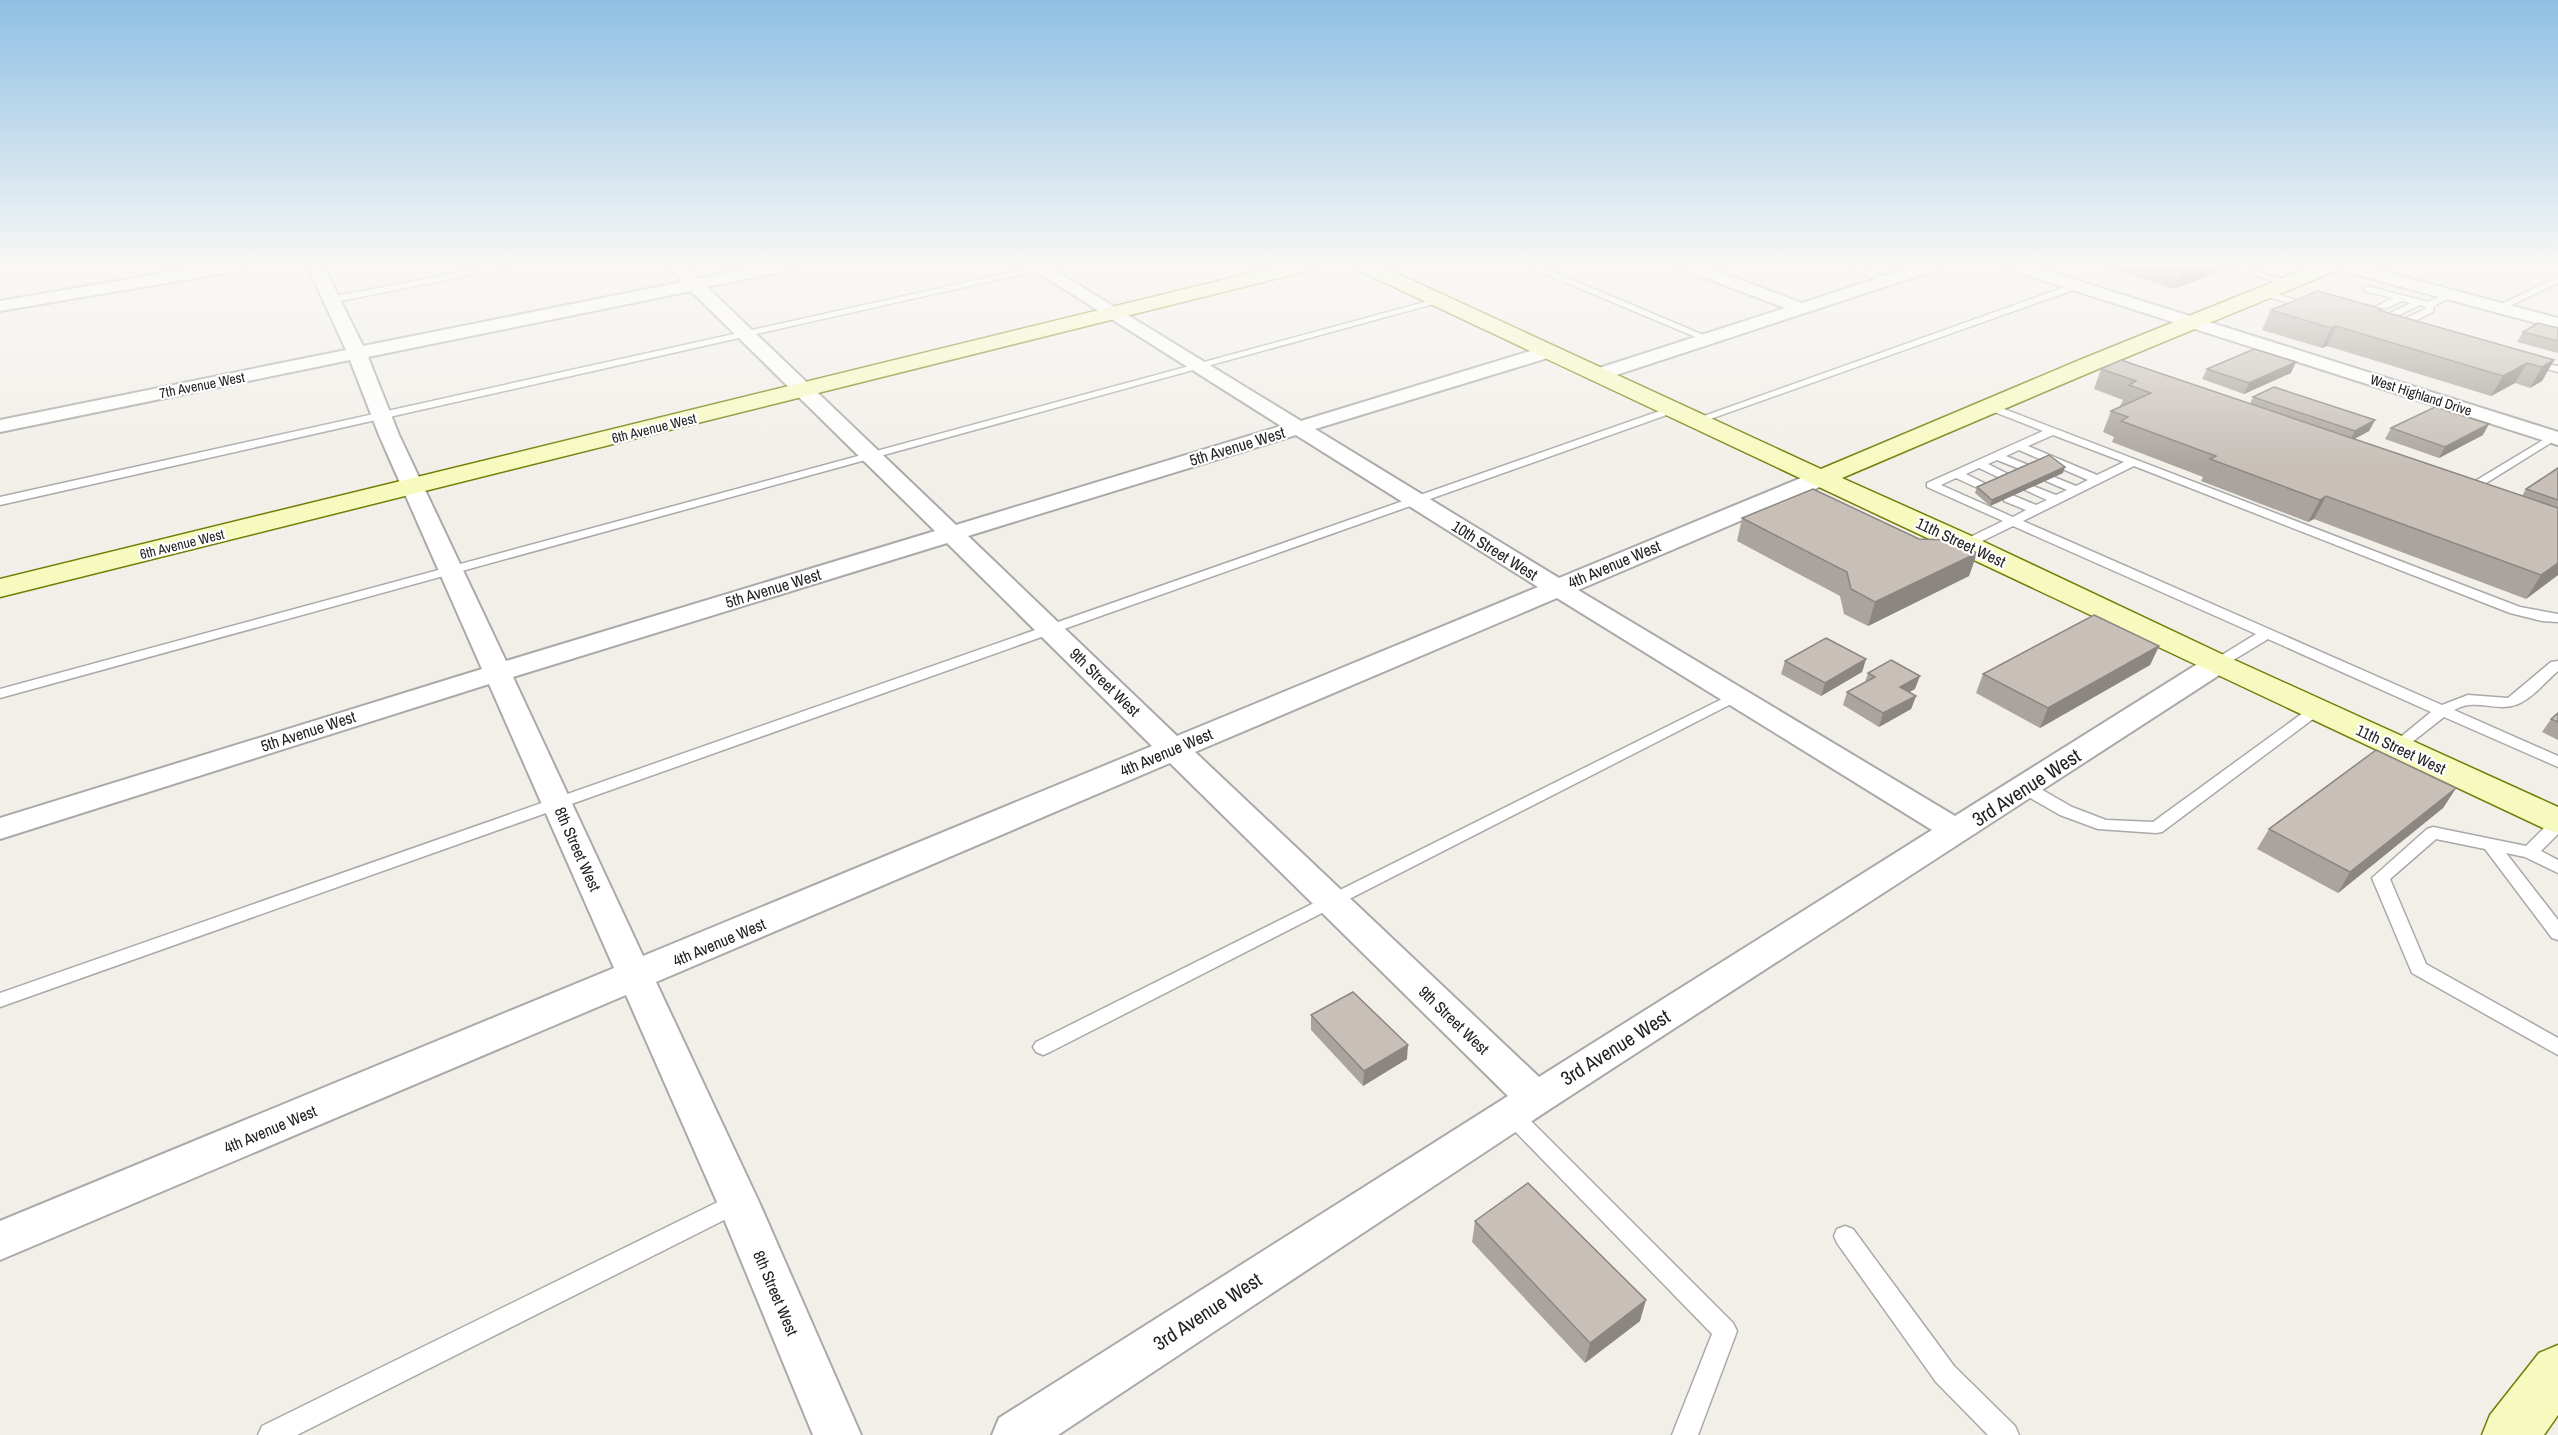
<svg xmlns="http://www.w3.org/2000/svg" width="2558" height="1435" viewBox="0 0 2558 1435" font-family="'Archivo Narrow',sans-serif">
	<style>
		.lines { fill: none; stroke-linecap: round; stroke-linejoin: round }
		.lane-casing { stroke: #a9a9a9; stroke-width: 3 }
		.street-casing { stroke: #a9a9a9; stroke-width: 4 }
		.secondary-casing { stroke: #707d05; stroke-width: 3 }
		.lane { fill: #fff; fill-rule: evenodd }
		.street { fill: #fff; fill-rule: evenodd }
		.secondary { fill: #f7fabf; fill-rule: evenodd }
		.wall { fill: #aba49e }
		.shaded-wall { fill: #8b8681 }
		.building { fill: #c7bfb8; stroke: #8b8681; stroke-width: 1.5 }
		.labels { text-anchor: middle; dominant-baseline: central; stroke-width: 4.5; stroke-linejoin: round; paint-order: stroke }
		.far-street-label { font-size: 14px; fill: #222; stroke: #fff }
		.street-label { font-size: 16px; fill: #222; stroke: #fff }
		.near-street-label { font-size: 20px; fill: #222; stroke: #fff }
	</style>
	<rect width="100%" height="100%" fill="#f2efe9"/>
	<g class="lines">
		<g class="lane-casing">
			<g id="lane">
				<polygon points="501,265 522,265 330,303 325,300 330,297"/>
				<polygon points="1044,265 1062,265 0,505 0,497"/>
				<polygon points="1524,265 1537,265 1713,339 1705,341"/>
				<polygon points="1840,265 1854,265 1894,281 1887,283"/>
				<polygon points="2223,265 2238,265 2293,283 2286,285"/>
				<polygon points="2558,277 2558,283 2501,310 2493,308"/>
				<polygon points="2076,283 2080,286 2079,288 1699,423 1695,424 1690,421"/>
				<polygon points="2367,286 2428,302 2447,293 2455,295 2434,306 2433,312 2393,331 2388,328 2390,326 2425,309 2425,307 2420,305 2379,325 2373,325 2373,321 2411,303 2402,301 2364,319 2358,319 2358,315 2393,298 2364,291 2364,287"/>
				<polygon points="2261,291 2267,291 2315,306 2310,309 2261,295"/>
				<polygon points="1436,299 1444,301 0,698 0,689"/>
				<polygon points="2528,360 2558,366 2558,372 2528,364"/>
				<path d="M1991 404 2520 607 2558 614V622L2542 621 2510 613 2134 466 2023 521 2442 705 2468 695 2508 698 2551 662 2558 661V671C2546 681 2533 698 2518 704 2496 713 2477 697 2454 710L2558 756V767L2444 717 2402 750H2392L2389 747 2392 744 2431 712 2268 639 2222 667H2212L2210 664 2212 661 2256 634 2013 526 1970 547H1962L1960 544 1962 541 2003 521 1927 487V483L2043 431 1987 409V405ZM2053 435 2124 462 2097 475 2028 446ZM2019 450 2088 480 2076 486 2054 477H2046V481L2067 490 2056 495 2033 486H2025V490L2047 500 2036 505 2012 495H2004V501L2026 510 2013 517 1941 485 1956 478 1982 490H1990V486L1966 474 1979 468 2004 480H2012V476L1988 464 1997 460 2025 471H2033V467L2006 456Z"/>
				<polygon points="1671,407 1675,408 1675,412 0,1007 0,993"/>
				<polygon points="2553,434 2557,435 2557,439 2467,495 2459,495 2457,492"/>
				<polygon points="1734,693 1739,694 1741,697 1739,700 1050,1052 1043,1055 1036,1052 1033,1047 1036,1042"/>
				<polygon points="2316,706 2321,707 2323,710 2321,713 2162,832 2156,833 2098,829 2060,815 2020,792 2018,788 2020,784 2032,784 2072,807 2106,820 2153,822 2311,707"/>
				<polygon points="2558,819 2558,834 2541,851 2558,860 2558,873 2525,857 2506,853 2558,920 2558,940 2552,938 2485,849 2436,839 2390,879 2426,964 2558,1038 2558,1055 2412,973 2372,878 2427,829 2433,827 2526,846 2552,820"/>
				<polygon points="1511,1105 1518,1108 1733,1323 1737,1331 1698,1435 1672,1435 1712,1334 1504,1120 1501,1114 1504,1108"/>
				<polygon points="738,1192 746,1195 749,1202 746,1209 297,1435 258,1435 262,1426"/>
				<polygon points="1845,1226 1853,1229 1954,1366 2015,1426 2019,1435 1988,1435 1936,1382 1837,1243 1834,1236 1837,1229"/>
			</g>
		</g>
		<g class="street-casing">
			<g id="street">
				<polygon points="211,265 251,265 243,270 0,311 0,301"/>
				<path d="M307 265H323L363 346 682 282 666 265H684L698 279 764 265H799L791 270 707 287 956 525 1281 426 1026 265H1046L1301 421 1540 348H1554L1556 352 1554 356 1315 429 1559 578 1813 473 1821 471 1829 473 1832 478 1829 483 1578 590 1955 816 2207 658 2217 656 2227 658 2231 664 2227 670 1550 1109 1058 1435H992L999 1418 1508 1096 1170 763 656 982 759 1202 861 1435H813L717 1202 626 995 0 1260V1221L614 968 489 684 0 839V818L482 669 379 435 350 360 0 432V420L346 350ZM691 291 935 531 506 661 399 435 368 357ZM1296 435 1538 587 1177 736 968 536ZM947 543 1152 746 643 956 513 677ZM1557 598 1932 830 1539 1077 1195 752Z"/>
				<polygon points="1677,265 1701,265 1802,303 1918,265 1944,265 1942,268 1604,379 1590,379 1587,375 1590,371 1785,308 1679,268"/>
				<polygon points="2002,265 2028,265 2558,432 2558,445 2004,268"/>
				<polygon points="2330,265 2359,265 2558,318 2558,329 2332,268"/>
			</g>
		</g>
		<g class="secondary-casing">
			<g id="secondary">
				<polygon points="1283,265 1317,265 1315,269 0,597 0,579"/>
				<polygon points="1354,265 1379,265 1821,469 2082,359 2315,265 2342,265 2340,269 2098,369 1842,478 1976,538 2228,657 2558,807 2558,833 2545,829 1356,269"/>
				<polygon points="2558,1345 2558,1415 2544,1435 2482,1435 2490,1415 2539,1353"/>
			</g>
		</g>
		<use href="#lane" class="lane"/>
		<use href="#street" class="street"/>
		<use href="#secondary" class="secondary"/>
	</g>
	<g class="wall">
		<polygon points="2099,265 2224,265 2221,271 2174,289"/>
		<polygon points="2382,309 2381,311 2554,360 2542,381 2530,388 2515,383 2491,396 2327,346 2322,348 2262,330 2271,310"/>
		<polygon points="2558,328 2558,353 2517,342 2523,332"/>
		<polygon points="2101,369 2250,404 2253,397 2375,420 2369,431 2354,439 2522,496 2526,489 2558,468 2558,575 2526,599 2314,519 2308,522 2201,481 2203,477 2112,442 2114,437 2103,432 2111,411 2122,406 2120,406 2123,400 2094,389"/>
		<polygon points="2207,369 2291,373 2244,394 2202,379"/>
		<polygon points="2391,428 2483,435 2439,458 2385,439"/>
		<polygon points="2063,473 1990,506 1975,493 1977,487"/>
		<polygon points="1742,518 1919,539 1977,553 1969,576 1868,626 1844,614 1840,596 1737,541"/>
		<polygon points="2159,646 2150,665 2040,728 1976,693 1983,674"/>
		<polygon points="1866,659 1862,672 1821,696 1781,674 1785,661"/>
		<polygon points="1868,673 1915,689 1909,692 1916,696 1911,709 1879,727 1843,705 1847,692 1865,682"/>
		<polygon points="2558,713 2558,740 2542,732 2551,719"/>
		<polygon points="2456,788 2443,808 2338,893 2257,849 2269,829"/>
		<polygon points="1311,1015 1407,1059 1363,1086 1311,1030"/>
		<polygon points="1475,1221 1640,1321 1585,1363 1472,1242"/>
	</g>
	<g class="shaded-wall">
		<polygon points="2196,265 2224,265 2221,271 2174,289 2182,271"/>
		<polygon points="2336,326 2327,346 2322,348 2331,328"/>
		<polygon points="2554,360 2542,381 2530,388 2542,367"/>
		<polygon points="2296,362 2291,373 2244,394 2249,383"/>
		<polygon points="2527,363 2515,383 2491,396 2503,376"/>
		<polygon points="2375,420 2369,431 2349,442 2355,431"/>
		<polygon points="2489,424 2483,435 2439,458 2445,447"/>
		<polygon points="2065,467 2063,473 1990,506 1992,500"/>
		<polygon points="2326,496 2314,519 2308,522 2320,500"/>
		<polygon points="1977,553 1969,576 1868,626 1875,602"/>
		<polygon points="2558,563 2558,575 2526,599 2541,575"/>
		<polygon points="2159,646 2150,665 2040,728 2048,708"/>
		<polygon points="1866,659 1862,672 1821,696 1825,683"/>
		<polygon points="1920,676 1915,689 1895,700 1900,687"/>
		<polygon points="1916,696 1911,709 1879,727 1883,713"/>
		<polygon points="2456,788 2443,808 2338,893 2350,872"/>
		<polygon points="1408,1045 1407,1059 1363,1086 1364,1071"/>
		<polygon points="1646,1300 1640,1321 1585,1363 1590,1343"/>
	</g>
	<g class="building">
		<polygon points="2164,265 2196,265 2182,271"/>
		<polygon points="2318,291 2382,309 2378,310 2554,360 2542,367 2527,363 2503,376 2336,326 2331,328 2271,310"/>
		<polygon points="2538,323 2558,328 2558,341 2523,332"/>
		<polygon points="2254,349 2296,362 2249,383 2207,369"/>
		<polygon points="2121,360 2558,508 2558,563 2541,575 2326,496 2320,500 2210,459 2216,456 2121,421 2128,417 2111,411 2151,393 2129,385 2136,381 2101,369"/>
		<polygon points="2274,387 2375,420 2355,431 2253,397"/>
		<polygon points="2435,407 2489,424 2445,447 2391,428"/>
		<polygon points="2049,455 2065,467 1992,500 1977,487"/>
		<polygon points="2558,468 2558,500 2526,489"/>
		<polygon points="1813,489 1919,539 1951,540 1977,553 1875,602 1851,589 1847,572 1742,518"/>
		<polygon points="2094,615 2159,646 2048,708 1983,674"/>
		<polygon points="1826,638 1866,659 1825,683 1785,661"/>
		<polygon points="1891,660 1920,676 1900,687 1916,696 1883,713 1847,692 1875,677 1868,673"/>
		<polygon points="2558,713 2558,722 2551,719"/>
		<polygon points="2376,750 2456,788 2350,872 2269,829"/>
		<polygon points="1353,992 1408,1045 1364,1071 1311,1015"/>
		<polygon points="1528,1183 1646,1300 1590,1343 1475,1221"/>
	</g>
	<linearGradient id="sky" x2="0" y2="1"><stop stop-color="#8fc0e4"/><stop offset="0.57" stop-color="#f9f8f5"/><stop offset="1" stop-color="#f9f8f5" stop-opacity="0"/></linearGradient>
	<rect width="2558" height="466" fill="url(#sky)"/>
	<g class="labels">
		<g class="far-street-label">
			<text transform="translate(202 385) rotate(-11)">7th Avenue West</text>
			<text transform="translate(2421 395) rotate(18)">West Highland Drive</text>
			<text transform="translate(654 428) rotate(-14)">6th Avenue West</text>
			<text transform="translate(182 544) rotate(-14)">6th Avenue West</text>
		</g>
		<g class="street-label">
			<text transform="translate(1237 446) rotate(-17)">5th Avenue West</text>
			<text transform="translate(1961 542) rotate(25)">11th Street West</text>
			<text transform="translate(1495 550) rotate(32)">10th Street West</text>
			<text transform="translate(1614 564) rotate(-23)">4th Avenue West</text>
			<text transform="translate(773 588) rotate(-17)">5th Avenue West</text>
			<text transform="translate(1105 682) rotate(44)">9th Street West</text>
			<text transform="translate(308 731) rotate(-18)">5th Avenue West</text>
			<text transform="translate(2401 749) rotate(25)">11th Street West</text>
			<text transform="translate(1166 752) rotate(-23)">4th Avenue West</text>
			<text transform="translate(578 849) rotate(66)">8th Street West</text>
			<text transform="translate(719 942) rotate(-23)">4th Avenue West</text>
			<text transform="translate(1454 1020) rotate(44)">9th Street West</text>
			<text transform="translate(270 1129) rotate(-23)">4th Avenue West</text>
			<text transform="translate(776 1293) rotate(67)">8th Street West</text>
		</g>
		<g class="near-street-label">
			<text transform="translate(2026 787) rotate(-33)">3rd Avenue West</text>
			<text transform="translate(1615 1047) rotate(-32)">3rd Avenue West</text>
			<text transform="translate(1207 1311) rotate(-33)">3rd Avenue West</text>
		</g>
	</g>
</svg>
